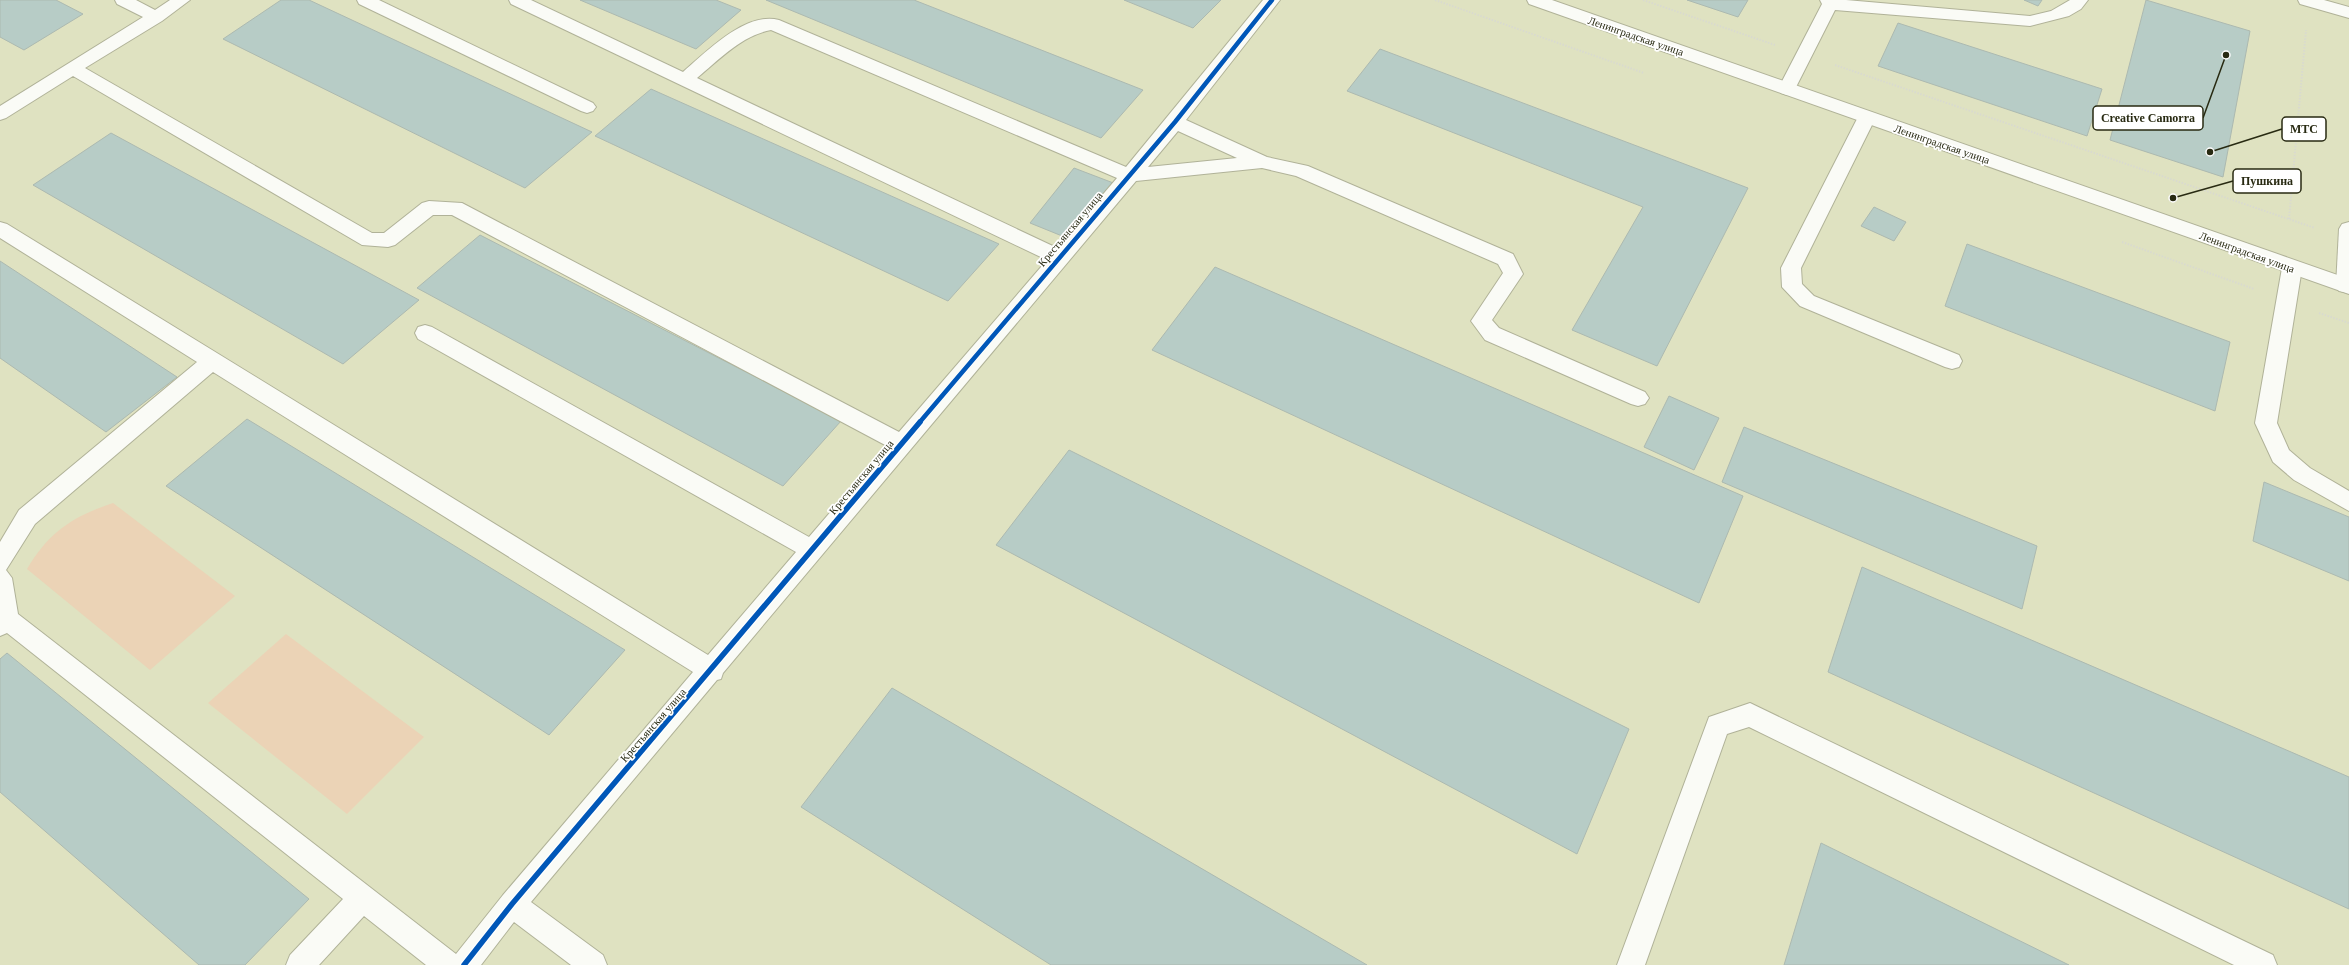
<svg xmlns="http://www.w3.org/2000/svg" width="2349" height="965" viewBox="0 0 2349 965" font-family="'Times New Roman',serif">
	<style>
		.green { fill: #ebd3b6 }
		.building { fill: #b7ccc6; stroke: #acb9b0 }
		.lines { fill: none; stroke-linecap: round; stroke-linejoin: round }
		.minor-casing { stroke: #b0b298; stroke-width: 2 }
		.major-casing { stroke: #b0b298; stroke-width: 2 }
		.highway-casing { stroke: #b0b298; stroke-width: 2 }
		.path { stroke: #d9dacf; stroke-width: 2; stroke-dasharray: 1.5 1.5; stroke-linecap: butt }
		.minor { fill: #fafbf6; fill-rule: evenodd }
		.major { fill: #fafbf6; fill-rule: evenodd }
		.highway { fill: #fafbf6; fill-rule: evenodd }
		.cycleway-far1-casing { stroke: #fff; stroke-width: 6 }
		.cycleway-casing { stroke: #fff; stroke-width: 8 }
		.cycleway-far1 { stroke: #0057b8; stroke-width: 4.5 }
		.cycleway { stroke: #0057b8; stroke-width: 5.5 }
		.labels { text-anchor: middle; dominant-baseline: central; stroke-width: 3.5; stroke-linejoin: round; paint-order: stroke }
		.street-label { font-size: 11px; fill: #282a12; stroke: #fff }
		.leader { fill: none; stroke: #282a12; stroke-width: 1.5 }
		.callout-dot { fill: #282a12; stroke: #fff; stroke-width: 1.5 }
		.callout { fill: #fff; stroke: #282a12; stroke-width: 1.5 }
		.callout-label { font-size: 12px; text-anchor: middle; font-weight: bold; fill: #282a12 }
	</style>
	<rect width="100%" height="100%" fill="#dfe2c1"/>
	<g class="green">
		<path d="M113 503 235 596 150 670 27 569C48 533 73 516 113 503Z"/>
		<polygon points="286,634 424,737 347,814 208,703"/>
	</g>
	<g class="building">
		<polygon points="0,0 56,0 83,14 24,50 0,37"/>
		<polygon points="281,0 309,0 592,132 525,188 223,39"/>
		<polygon points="580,0 716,0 741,10 696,49"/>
		<polygon points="766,0 914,0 1143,90 1101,138"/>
		<polygon points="1124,0 1221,0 1193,28"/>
		<polygon points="1687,0 1748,0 1738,17"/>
		<polygon points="2024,0 2042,0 2038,6"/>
		<polygon points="2146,0 2250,31 2223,177 2110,140"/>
		<polygon points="1898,23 2102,89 2087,136 1878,66"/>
		<polygon points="1380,49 1748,188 1657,366 1572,330 1643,207 1347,91"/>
		<polygon points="651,89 999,244 948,301 595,136"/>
		<polygon points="111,133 419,300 343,364 33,185"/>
		<polygon points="1074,168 1116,184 1072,240 1030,223"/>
		<polygon points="1874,207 1906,222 1894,241 1861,226"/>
		<polygon points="480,235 841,421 783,486 417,288"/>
		<polygon points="1967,244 2230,342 2215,411 1945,306"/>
		<polygon points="0,261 177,377 106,432 0,358"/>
		<polygon points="1215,267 1743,496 1699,603 1152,350"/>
		<polygon points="1669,396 1719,418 1694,470 1644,447"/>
		<polygon points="247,419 625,650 549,735 166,486"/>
		<polygon points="1744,427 2037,546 2022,609 1722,482"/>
		<polygon points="1069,450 1629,729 1577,854 996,545"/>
		<polygon points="2264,482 2349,517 2349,581 2253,541"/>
		<polygon points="1862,567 2349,777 2349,909 1828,672"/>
		<polygon points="7,653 309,899 245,965 199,965 0,792 0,659"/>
		<polygon points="892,688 1367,965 1051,965 801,807"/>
		<polygon points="1821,843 2069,965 1784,965"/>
	</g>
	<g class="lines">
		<g class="minor-casing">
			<g id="minor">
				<path d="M115 0H136L155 10 170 0H190L162 21 85 68 372 233H384L422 203 429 201 462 203 899 432 1047 260 511 4 509 0H531L683 72C706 52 746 11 779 20L1126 167 1263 0H1280L1186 120 1267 157 1308 166 1513 254 1523 274 1492 320 1499 328 1645 392 1649 398 1645 404 1638 406 1631 404 1485 340 1471 321 1503 273 1498 264 1296 176 1262 168 1136 181 723 673 721 679 717 680 531 902 603 955 607 965H571L514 922 481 965H426L364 916 319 965H286L290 955 343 899 7 633 0 636V542L19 510 197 362 0 238V222L7 224 708 655 796 552 418 339 415 333 418 327 425 325 432 327 809 537 887 446 452 215H433L395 245 388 247 362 245 73 76 6 118 0 120V106L143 17 117 4ZM771 30 1117 178 1057 248 697 78C720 59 741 36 771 30ZM1178 131 1237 158 1148 167ZM213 372 693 672 503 895 456 954 18 614 12 578 6 570 35 524Z"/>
				<polygon points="357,0 379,0 593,103 596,107 593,111 587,113 581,111 359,4"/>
				<polygon points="1820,0 1846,0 2030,16 2051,11 2070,0 2088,0 2081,9 2069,16 2030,26 1835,10 1793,93 1787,95 1781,93 1778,89 1822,4"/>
				<polygon points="2298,0 2324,0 2349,7 2349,18 2300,4"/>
				<polygon points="1867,111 1873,113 1876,117 1801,268 1802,284 1814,296 1959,355 1962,361 1959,367 1952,369 1945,367 1800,306 1782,287 1781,268 1858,117 1861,113"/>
				<polygon points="2292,261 2299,263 2302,268 2277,423 2289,450 2310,468 2349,491 2349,511 2294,480 2273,462 2255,423 2282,268 2285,263"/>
				<polygon points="1750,703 2273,955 2277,965 2234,965 1749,727 1727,734 1645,965 1617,965 1709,717"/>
			</g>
		</g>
		<g class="major-casing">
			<polygon id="major" points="2349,222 2349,293 2339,291 2336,286 2339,229 2342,224"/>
		</g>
		<g class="highway-casing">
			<polygon id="highway" points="1527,0 1552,0 2349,279 2349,294 1529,4"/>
		</g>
		<g class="path">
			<polyline points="1435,0 1644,73"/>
			<polyline points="1643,0 1775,45"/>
			<polyline points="1835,65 2315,228"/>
			<polyline points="2289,219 2306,30"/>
			<polyline points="2122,242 2254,289"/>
			<polyline points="2319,313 2349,323"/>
		</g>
		<use href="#minor" class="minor"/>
		<use href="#major" class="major"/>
		<use href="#highway" class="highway"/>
		<g class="cycleway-far1-casing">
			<polyline id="cycleway-far1" points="919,423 1175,122 1272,0"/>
		</g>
		<g class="cycleway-casing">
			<polyline id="cycleway" points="464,965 512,904 920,422"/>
		</g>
		<use href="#cycleway-far1" class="cycleway-far1"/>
		<use href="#cycleway" class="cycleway"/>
	</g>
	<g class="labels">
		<g class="street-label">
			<text transform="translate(1636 36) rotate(19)">Ленинградская улица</text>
			<text transform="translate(1942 144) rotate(19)">Ленинградская улица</text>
			<text transform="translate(1070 229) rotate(-50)">Крестьянская улица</text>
			<text transform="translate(2247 252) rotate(20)">Ленинградская улица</text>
			<text transform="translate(861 477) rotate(-50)">Крестьянская улица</text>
			<text transform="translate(653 725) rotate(-49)">Крестьянская улица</text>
		</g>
	</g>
	<path class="leader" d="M2226 55L2203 118M2210 152L2282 129M2173 198L2233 181"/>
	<g class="callout-dot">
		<circle cx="2226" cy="55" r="4"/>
		<circle cx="2210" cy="152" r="4"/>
		<circle cx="2173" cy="198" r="4"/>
	</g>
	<g class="callout">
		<rect x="2093" y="106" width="110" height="24" rx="4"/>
		<rect x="2282" y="117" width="44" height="24" rx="4"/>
		<rect x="2233" y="169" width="68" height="24" rx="4"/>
	</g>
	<g class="callout-label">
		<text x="2148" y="122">Creative Camorra</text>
		<text x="2304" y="133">МТС</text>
		<text x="2267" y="185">Пушкина</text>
	</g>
</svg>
